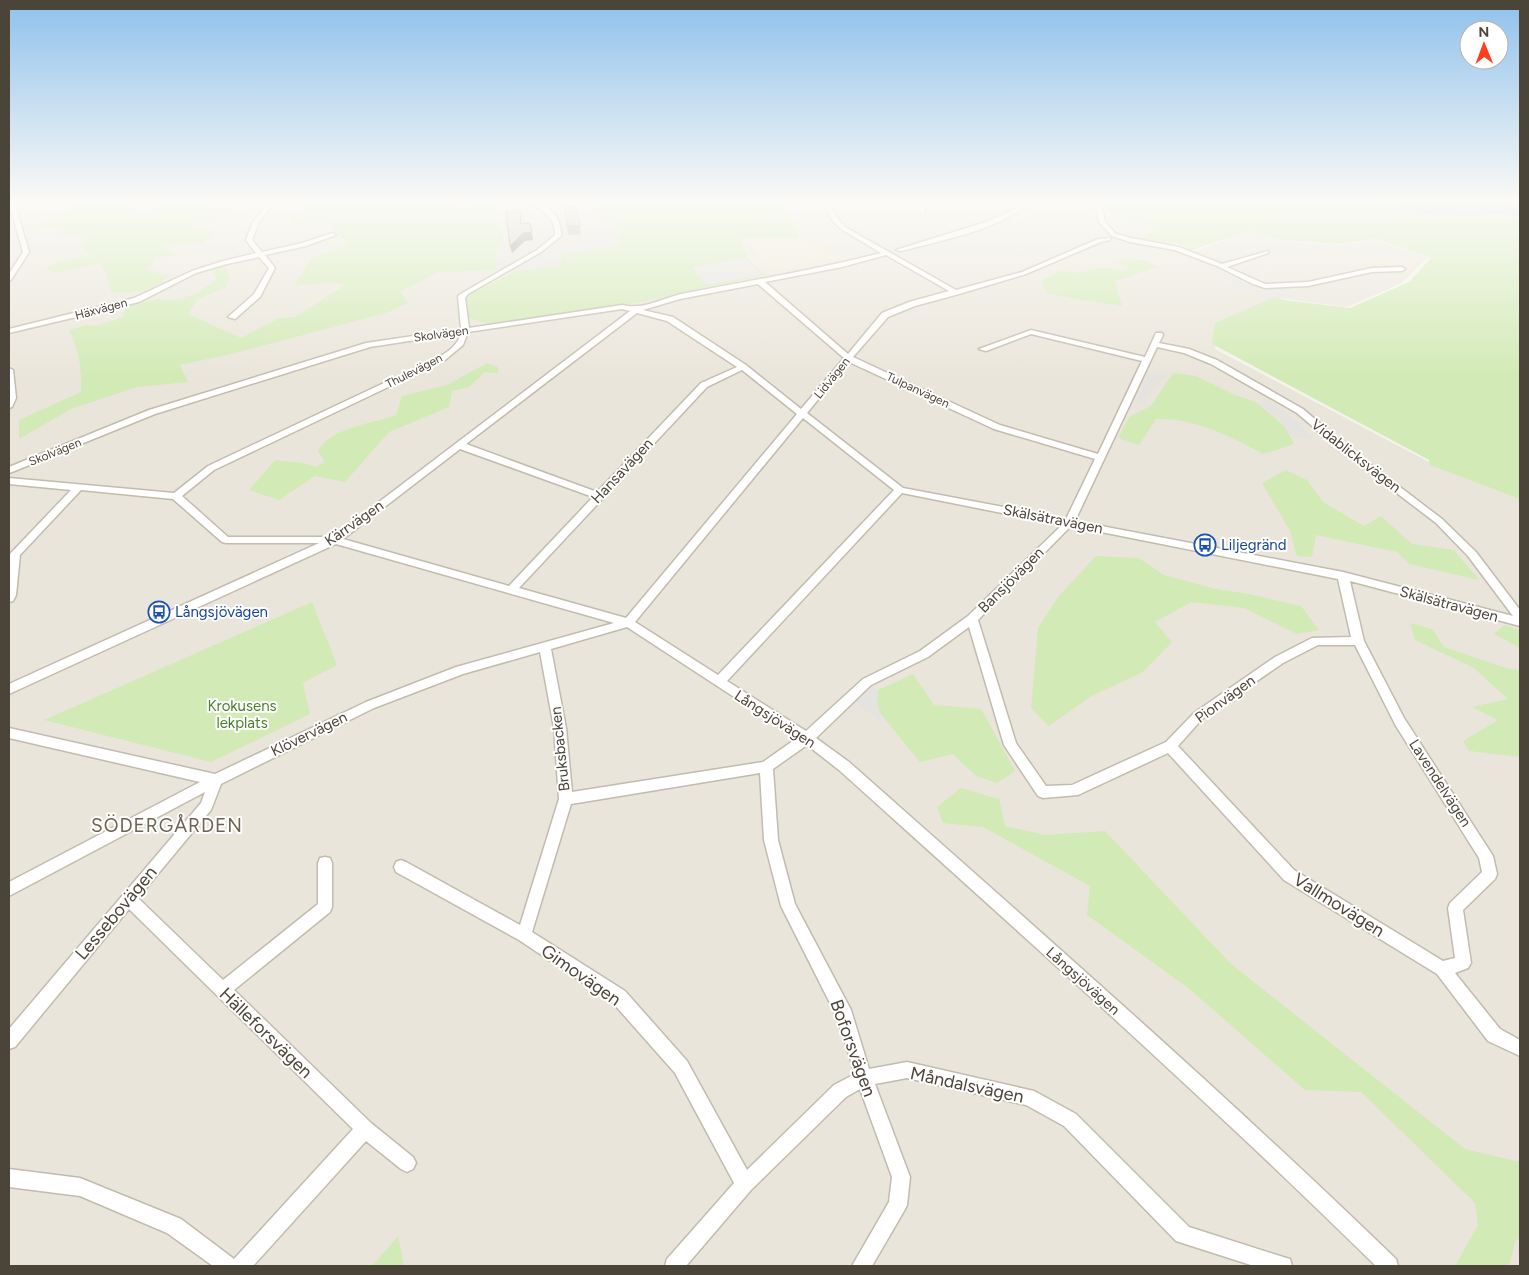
<svg xmlns="http://www.w3.org/2000/svg" width="1529" height="1275" viewBox="0 0 1529 1275" font-family="Figtree,sans-serif">
	<style>
		.residential { fill: #eae5da }
		.industrial { fill: #e6e2dd }
		.education { fill: #efe8d6 }
		.green { fill: #d2eab5 }
		.parking { fill: #e5e3e0 }
		.water { fill: #a9d4f2 }
		.lines { fill: none; stroke-linecap: round; stroke-linejoin: round }
		.street-casing { stroke: #c2bbae; stroke-width: 3 }
		.street { fill: #fff; fill-rule: evenodd }
		.wall { fill: #bab2a6 }
		.shaded-wall { fill: #979187 }
		.building { fill: #d8cfc1; stroke: #979187 }
		.labels { text-anchor: middle; dominant-baseline: central; stroke-width: 4; stroke-linejoin: round; paint-order: stroke }
		.far-street-label { font-size: 12px; fill: #4b4439; stroke: #fff }
		.street-label { font-size: 15px; fill: #4b4439; stroke: #fff }
		.transit-label { font-size: 15px; fill: #164399; stroke: #fff; text-anchor: start }
		.park-label { font-size: 15px; fill: #4a7f2a; stroke: #fff }
		.near-street-label { font-size: 18px; fill: #4b4439; stroke: #fff }
		.near-neighbourhood-label { font-size: 19px; letter-spacing: 1px; fill: #6e6250; stroke: #fff }
	</style>
	<rect width="100%" height="100%" fill="#f6f3ec"/>
	<polygon class="residential" points="9,201 1097,201 1096,203 1109,216 1155,227 1137,240 1192,252 1251,231 1281,241 1340,245 1376,240 1428,257 1402,283 1347,307 1279,298 1219,327 1215,349 1429,462 1520,489 1520,1266 9,1266"/>
	<polygon class="industrial" points="506,201 633,201 626,213 621,246 561,254 561,267 497,270 496,254 508,235 499,211"/>
	<polygon class="education" points="770,234 803,234 842,258 770,271 765,263 753,265 748,258 759,256 746,237"/>
	<g class="green">
		<path d="M79 201H130L124 206 144 212 172 203 201 201 207 206 235 209 238 215 196 222 199 229 220 233 201 243 171 244 165 248 176 255 156 257 146 270 169 275C156 292 132 292 112 293L107 274 101 263 56 273 45 269 59 262 90 255 80 246 90 235H60L59 228 29 229 27 226 54 220 63 211 83 204Z"/>
		<path d="M304 201H411L468 208 478 201 502 202 494 211 504 235 496 254 497 270 438 272 400 292 409 303 386 313 231 354 180 365 188 382 137 387 71 409 19 439V420L81 392C82 371 79 349 69 330L86 325 96 326 123 317 126 306 158 299 175 300 194 295 216 280 211 269 225 267 231 275 226 287 197 300 188 314 241 338 279 318 295 317 345 285 333 282 294 286 311 259 348 245 327 220 296 225 290 219 308 206Z"/>
		<path d="M593 201H629L627 210 633 201H766L767 203H783L800 238H740C746 257 750 263 766 275L641 302 488 324 466 317V300L472 293 519 270 561 267V254L621 246 616 220 612 223 592 212 598 205Z"/>
		<polygon points="1520,201 1520,499 1430,465 1429,460 1212,344 1215,323 1275,297 1285,300 1350,308 1409,282 1431,258 1377,239 1338,244 1280,240 1251,231 1192,250 1178,244 1140,239 1156,227 1112,216 1099,202"/>
		<polygon points="1128,259 1142,260 1159,267 1115,281 1122,306 1074,299 1047,293 1042,281 1060,270 1077,273 1103,267 1121,271 1129,268 1118,262"/>
		<path d="M487 363 498 367V373L485 372 469 387 452 391 449 407 389 432 345 482 315 476 279 500 249 490 275 460 303 463 316 467 325 462 318 451C331 427 372 424 396 415L402 396 447 385Z"/>
		<path d="M1173 373 1196 376 1235 395 1256 402 1285 427 1294 444 1263 454C1230 436 1195 418 1156 419L1139 445 1118 438 1129 417 1151 406Z"/>
		<polygon points="1286,470 1307,480 1323,502 1364,526 1381,516 1412,544 1454,550 1479,580 1409,564 1397,552 1316,535 1312,557 1297,556 1290,531 1262,483"/>
		<polygon points="1096,556 1139,558 1164,575 1216,589 1249,594 1301,606 1319,630 1297,634 1244,608 1191,602 1155,622 1172,642 1143,672 1090,697 1049,726 1031,708 1038,628 1058,597"/>
		<polygon points="312,602 337,665 303,683 310,714 211,762 44,720"/>
		<polygon points="1410,623 1432,629 1444,647 1509,669 1520,670 1520,757 1469,751 1463,741 1498,720 1472,707 1508,699 1474,668 1415,640"/>
		<polygon points="1504,625 1520,630 1520,648 1494,634"/>
		<polygon points="913,674 934,705 981,709 1015,771 997,783 976,776 953,754 920,762 880,713 877,701 878,690"/>
		<polygon points="961,788 999,799 1005,826 1045,835 1105,831 1231,964 1465,1149 1520,1162 1520,1240 1516,1239 1509,1266 1455,1266 1478,1225 1475,1203 1361,1092 1305,1090 1187,987 1087,915 1090,886 983,827 943,823 937,807"/>
		<polygon points="398,1236 404,1266 372,1266"/>
	</g>
	<g class="parking">
		<polygon points="746,258 761,275 706,285 692,267"/>
		<polygon points="1201,260 1261,291 1265,291 1263,289 1287,288 1295,296 1260,298 1244,288 1230,292 1221,287 1238,285 1195,263"/>
		<polygon points="1149,372 1158,375 1165,373 1168,376 1163,378 1142,404 1136,400"/>
		<polygon points="1270,400 1299,423 1312,438 1293,438 1279,419 1258,403"/>
		<polygon points="873,687 878,690 877,701 882,723 855,702"/>
	</g>
	<polygon class="water" points="1357,201 1520,201 1520,216 1489,214 1477,216 1434,215"/>
	<g class="lines">
		<g class="street-casing">
			<g id="street">
				<polygon points="9,201 14,201 29,252 11,280 9,281 9,274 23,252"/>
				<polygon points="262,201 268,201 271,207 259,222 252,240 262,252 302,243 333,233 336,235 306,246 265,255 275,268 260,297 235,319 228,317 254,294 269,268 259,257 227,264 196,273 139,302 9,333 9,329 134,298 192,271 223,261 256,253 246,240 253,222 265,207"/>
				<path d="M525 201C545 201 562 215 561 236L541 252 468 294 465 298 469 328 622 305C644 310 660 299 681 294 748 281 815 270 881 253L841 229 833 221 821 201H827L838 219 845 227 956 290 1022 272 1098 239 1110 238V240L1101 242 1026 274 959 294 915 306 888 317 853 357 1000 425 1098 454 1142 361 1031 334 986 351 979 349 1031 330 1145 357 1156 333H1162L1163 335 1159 343 1189 349 1217 360 1303 409 1345 445 1442 519 1476 552 1520 610V626L1350 581 1364 641 1404 718 1493 856 1497 874 1495 879 1463 910 1471 963 1468 968 1455 973 1500 1029 1520 1040V1056L1488 1041 1437 974 1284 880 1168 753 1078 795 1043 798 1038 796 1004 745 969 627 928 657 871 685 816 738 849 762C1033 925 1219 1088 1396 1259L1398 1266H1376C1202 1095 1020 933 839 770L807 745 773 769 778 840 795 904 851 1010 869 1069 907 1062 1034 1091 1076 1114 1189 1227 1283 1257 1290 1259 1292 1266H1254L1176 1241 1064 1126 1026 1105 907 1078 875 1084 910 1177 907 1205 904 1211 872 1266H852L889 1202 892 1177 860 1089 846 1097 751 1190 686 1266H665L667 1259 734 1183 675 1073 613 1003 519 940 396 872 394 867 396 862 401 860 406 862 520 925 559 799 554 728 540 652 463 674 374 708 221 784 211 810 138 898 223 980 318 904V863L320 858 325 857 330 858 332 863V907L330 912 234 990 371 1123 413 1157 416 1163 413 1169 407 1172 401 1169 366 1141 253 1266H213L167 1233 80 1196 9 1187V1169L80 1178 181 1219 234 1259 353 1129 129 909 15 1047 9 1049V1029L201 803 205 792 9 896V882L200 782 9 738V728L215 774 366 702 456 667 614 623 336 544 9 694V684L319 543H226L222 542 173 499 81 490 20 555 16 595 13 601 9 602 10 554 71 490 9 484V478L174 493 208 466 439 357C449 351 458 345 461 333L370 347 155 414 12 472 9 473V467L149 410 366 343 461 329 458 296 464 292 537 250 555 235C556 215 541 210 525 201ZM886 255 949 291 909 302 882 313 848 354 765 282 842 267ZM758 284 844 358 801 409 746 365 673 317 643 310 680 299ZM622 309 630 311 333 537H228L182 496 214 470 445 360 463 345 468 332ZM637 313 667 321 737 367 701 383 597 492 466 444ZM1157 347 1184 353 1211 364 1297 413 1339 449 1436 523 1468 556 1513 616 1343 572 1075 521ZM849 362 994 429 1095 459 1066 519 903 488 807 413ZM742 370 797 414 626 618 519 588 707 387ZM803 418 894 490 718 675 635 622ZM460 449 593 497 509 586 343 539ZM902 493 1062 525 968 616 920 651 863 679 806 731 727 681ZM1071 526 1338 579 1351 637 1312 638 1275 657 1194 713 1166 742 1072 785 1046 786 1016 743 978 620ZM627 627 797 738 763 762 572 792 566 728 551 649ZM1318 645H1355L1396 726 1479 858 1482 872 1450 903 1448 908 1455 958 1443 961 1294 870 1178 746 1202 719 1283 663ZM760 773 764 840 781 906 838 1019 855 1074 834 1085 747 1170 687 1061 625 991 532 932 571 804Z"/>
				<polygon points="917,201 923,201 925,214 920,213 916,204"/>
				<path d="M1024 201H1031C1003 229 939 241 901 251L896 250 986 222 1017 208Z"/>
				<polygon points="1089,201 1095,201 1103,211 1105,222 1116,234 1131,238 1179,247 1222,264 1268,251 1268,253 1227,267 1265,284 1308,282 1372,268 1402,267 1405,269 1402,271 1372,272 1308,286 1265,288 1253,284 1217,266 1175,250 1130,242 1112,236 1099,222 1097,211"/>
				<polygon points="9,368 13,370 16,398 12,407 9,408"/>
			</g>
		</g>
		<use href="#street" class="street"/>
	</g>
	<polygon class="wall" points="567,226 580,226 581,234 568,235"/>
	<polygon class="shaded-wall" points="530,223 533,240 525,241 512,253 510,246"/>
	<g class="building">
		<polygon points="576,207 580,226 567,226 565,208"/>
		<polygon points="520,211 521,224 530,223 532,232 523,233 510,246 506,212"/>
	</g>
	<linearGradient id="sky" x2="0" y2="1"><stop stop-color="#8fc1ec"/><stop offset="0.53" stop-color="#fbfaf6"/><stop offset="1" stop-color="#fbfaf6" stop-opacity="0"/></linearGradient>
	<rect width="1529" height="380" fill="url(#sky)"/>
	<defs>
		<g id="bus-ring" transform="scale(1.125)"><circle r="9.5" fill="#fff" stroke="#1a4fb4" stroke-width="1.5"/><path d="M-5-6H5V4H4V6H2V4H-2V6H-4V4H-5ZM-3.5-4V0h7V-4ZM-3.5 1.2v1.5H-2V1.2ZM2 1.2v1.5H3.5V1.2Z" fill="#1a4fb4"/></g>
	</defs>
	<g fill-rule="evenodd">
		<use href="#bus-ring" x="1205" y="545"/>
		<use href="#bus-ring" x="159" y="612"/>
	</g>
	<g class="labels">
		<g class="far-street-label">
			<text transform="translate(101 309) rotate(-15)">Häxvägen</text>
			<text transform="translate(441 334) rotate(-8)">Skolvägen</text>
			<text transform="translate(414 371) rotate(-27)">Thulevägen</text>
			<text transform="translate(832 378) rotate(-51)">Lidvägen</text>
			<text transform="translate(918 390) rotate(25)">Tulpanvägen</text>
			<text transform="translate(55 452) rotate(-22)">Skolvägen</text>
		</g>
		<g class="street-label">
			<text transform="translate(1356 456) rotate(38)">Vidablicksvägen</text>
			<text transform="translate(622 471) rotate(-47)">Hansavägen</text>
			<text transform="translate(1053 519) rotate(11)">Skälsätravägen</text>
			<text transform="translate(354 523) rotate(-35)">Kärrvägen</text>
			<text transform="translate(1011 580) rotate(-45)">Bansjövägen</text>
			<text transform="translate(1449 604) rotate(15)">Skälsätravägen</text>
			<text transform="translate(1225 699) rotate(-36)">Pionvägen</text>
			<text transform="translate(775 719) rotate(33)">Långsjövägen</text>
			<text transform="translate(309 734) rotate(-26)">Klövervägen</text>
			<text transform="translate(560 749) rotate(-96)">Bruksbacken</text>
			<text transform="translate(1440 783) rotate(57)">Lavendelvägen</text>
			<text transform="translate(1083 981) rotate(42)">Långsjövägen</text>
		</g>
		<g class="transit-label">
			<text x="1221" y="545">Liljegränd</text>
			<text x="175" y="612">Långsjövägen</text>
		</g>
		<g class="park-label">
			<text x="242" y="706">Krokusens<tspan x="242" dy="17">lekplats</tspan></text>
		</g>
		<g class="near-street-label">
			<text transform="translate(1339 905) rotate(32)">Vallmovägen</text>
			<text transform="translate(116 913) rotate(-50)">Lessebovägen</text>
			<text transform="translate(581 975) rotate(35)">Gimovägen</text>
			<text transform="translate(266 1033) rotate(44)">Hälleforsvägen</text>
			<text transform="translate(853 1048) rotate(70)">Boforsvägen</text>
			<text transform="translate(967 1085) rotate(12)">Måndalsvägen</text>
		</g>
		<g class="near-neighbourhood-label">
			<text x="167" y="825">SÖDERGÅRDEN</text>
		</g>
	</g>
	<rect width="1529" height="1275" fill="none" stroke="#4b4439" stroke-width="20"/>
	<g transform="translate(1484 45) rotate(359)"><circle r="24" fill="#ffffff" stroke="#b7b4b0"/>
	<path d="M0-4L9 19L0 12L-9 19Z" fill="#fc3f1d"/>
	<text y="-8" font-size="14" font-weight="bold" text-anchor="middle" fill="#4b4439">N</text>
	</g>
</svg>
